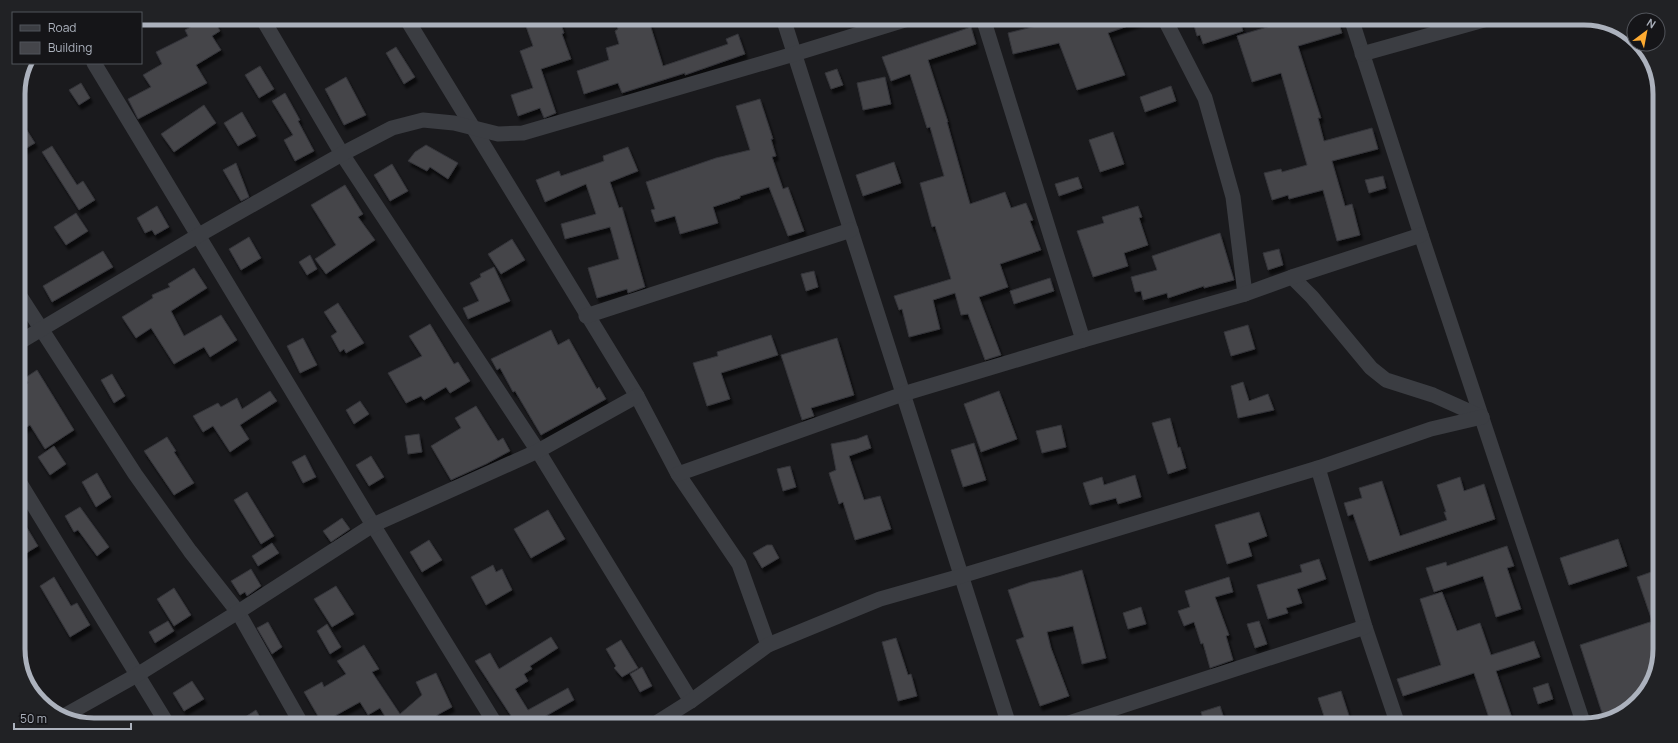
<svg xmlns="http://www.w3.org/2000/svg" width="1678" height="743" viewBox="0 0 1678 743" font-family="Manrope,sans-serif">
	<style>
		.building { fill: #44454a; stroke: #343439; filter: url(#shadow) }
		.lines { fill: none; stroke-linecap: round; stroke-linejoin: round }
		.minor { stroke: #3b3d42; stroke-width: 15 }
		.rim { fill: none; stroke: #acb2bd; stroke-width: 5 }
	</style>
	<defs>
		<filter id="shadow"><feDropShadow dx="2.5" dy="4.5" stdDeviation="1" flood-color="#0009"/></filter>
	</defs>
	<rect width="100%" height="100%" fill="#1a1a1d"/>
	<g class="building">
		<polygon points="207,18 213,18 220,31 212,36 221,50 196,65 207,83 138,119 128,99 151,87 143,75 162,64 156,52 188,36 185,30"/>
		<polygon points="523,18 559,18 564,33 562,34 571,59 541,69 556,113 544,118 540,108 518,116 511,95 533,88 520,51 533,46"/>
		<polygon points="614,18 648,18 663,66 728,44 726,39 738,34 745,54 685,75 685,73 622,93 618,83 584,94 577,71 609,60 606,48 619,44 615,31 618,29"/>
		<polygon points="1050,18 1145,18 1145,20 1108,33 1125,75 1077,90 1059,43 1013,54 1008,33 1052,22"/>
		<polygon points="1206,18 1239,18 1243,31 1203,44 1200,35 1197,36 1193,22"/>
		<polygon points="1297,18 1337,18 1342,33 1298,46 1321,118 1318,118 1324,141 1372,128 1378,149 1332,161 1345,206 1352,204 1360,235 1337,241 1323,190 1289,199 1288,195 1272,200 1264,173 1281,169 1282,172 1307,165 1281,73 1252,82 1237,36"/>
		<polygon points="971,27 976,44 928,60 948,122 947,122 970,204 1005,192 1011,208 1026,203 1033,220 1030,221 1041,250 1000,264 1008,287 979,297 1001,355 985,360 968,314 961,315 955,293 933,300 940,329 909,337 902,309 899,310 894,296 951,279 935,226 932,227 920,183 944,176 930,127 927,128 910,74 891,81 882,57"/>
		<polygon points="396,47 415,77 404,84 386,53"/>
		<polygon points="260,66 274,89 259,98 245,75"/>
		<polygon points="837,69 843,85 831,89 825,73"/>
		<polygon points="346,77 366,115 344,125 325,89"/>
		<polygon points="885,77 891,104 863,110 857,83"/>
		<polygon points="81,83 90,98 79,105 69,90"/>
		<polygon points="1171,86 1176,101 1145,112 1140,97"/>
		<polygon points="285,93 300,120 298,121 314,151 295,161 284,140 293,135 272,101"/>
		<polygon points="760,99 773,139 771,139 776,156 772,157 783,189 788,187 804,231 788,236 769,187 740,196 740,198 713,207 718,223 680,234 675,216 655,222 651,210 655,209 646,182 716,158 750,150 736,106"/>
		<polygon points="204,105 216,123 174,152 161,134"/>
		<polygon points="242,112 256,136 238,146 224,123"/>
		<polygon points="18,116 35,143 18,153"/>
		<polygon points="1113,132 1124,164 1100,172 1089,140"/>
		<polygon points="426,145 458,163 448,179 430,167 427,171 408,161 415,152"/>
		<polygon points="52,146 77,185 83,181 95,200 79,210 42,152"/>
		<polygon points="628,147 638,171 610,182 619,208 622,207 645,287 628,293 627,289 597,298 588,268 619,259 610,227 565,239 561,224 596,214 586,184 545,202 536,180 559,171 561,176 604,161 603,156"/>
		<polygon points="894,162 901,183 863,196 856,175"/>
		<polygon points="236,163 249,197 241,201 223,170"/>
		<polygon points="392,164 408,191 390,201 374,175"/>
		<polygon points="1383,176 1386,188 1369,193 1365,180"/>
		<polygon points="1078,177 1082,188 1059,196 1055,184"/>
		<polygon points="345,185 363,214 358,217 375,240 326,274 315,259 336,245 311,205"/>
		<polygon points="157,206 169,227 155,235 152,230 145,233 137,218"/>
		<polygon points="1138,206 1142,217 1139,218 1148,245 1124,253 1128,266 1093,277 1077,231 1104,223 1102,217"/>
		<polygon points="76,213 88,231 66,245 54,227"/>
		<polygon points="1220,233 1234,280 1204,288 1204,286 1168,298 1167,293 1143,300 1141,291 1135,292 1131,277 1157,270 1152,256"/>
		<polygon points="249,237 261,258 241,270 229,249"/>
		<polygon points="512,239 525,260 501,274 488,254"/>
		<polygon points="1279,249 1283,265 1268,270 1263,253"/>
		<polygon points="103,251 113,267 52,302 43,286"/>
		<polygon points="310,255 317,269 307,275 299,262"/>
		<polygon points="494,267 510,301 468,319 463,308 479,301 470,283 481,277 480,274"/>
		<polygon points="194,268 207,288 171,311 184,336 221,315 237,340 210,357 204,347 174,364 151,328 136,338 122,317 153,298 152,295 170,287 168,284"/>
		<polygon points="814,271 818,287 806,291 801,274"/>
		<polygon points="1050,278 1054,291 1014,304 1010,291"/>
		<polygon points="338,303 364,343 346,353 344,349 340,352 331,336 337,332 324,312"/>
		<polygon points="430,324 454,364 458,362 470,381 450,393 446,387 424,400 421,396 406,403 388,373 422,356 409,336"/>
		<polygon points="1248,325 1255,349 1231,356 1224,332"/>
		<polygon points="551,330 558,345 569,339 597,389 599,387 606,399 541,435 515,391 513,392 500,368 497,370 491,359"/>
		<polygon points="771,335 778,355 721,373 730,399 707,406 693,363 718,356 717,352"/>
		<polygon points="303,338 317,365 300,373 287,346"/>
		<polygon points="837,338 854,395 811,408 814,416 802,420 781,355"/>
		<polygon points="37,370 74,430 45,449 30,425 18,432 18,389 28,383 25,378"/>
		<polygon points="112,374 125,396 114,403 101,380"/>
		<polygon points="1243,382 1249,401 1268,394 1274,410 1238,418 1231,386"/>
		<polygon points="270,391 277,401 240,425 249,439 230,452 213,426 203,432 193,416 218,403 221,407 237,398 242,409"/>
		<polygon points="999,391 1017,439 981,452 964,404"/>
		<polygon points="360,401 369,414 354,424 346,410"/>
		<polygon points="476,406 498,441 503,438 510,451 486,464 451,480 431,446 461,428 455,418"/>
		<polygon points="1170,418 1178,448 1180,447 1186,468 1168,474 1152,423"/>
		<polygon points="1061,425 1066,447 1042,453 1036,431"/>
		<polygon points="419,434 422,452 408,454 405,436"/>
		<polygon points="867,435 871,448 849,456 864,500 880,496 891,529 855,540 843,502 839,504 829,473 836,470 831,444 857,439"/>
		<polygon points="167,437 176,451 174,452 194,483 174,495 144,451"/>
		<polygon points="974,443 986,480 963,487 951,450"/>
		<polygon points="54,446 66,464 50,475 38,457"/>
		<polygon points="305,455 316,477 303,483 292,462"/>
		<polygon points="371,456 384,477 369,486 356,465"/>
		<polygon points="790,466 796,487 783,491 777,469"/>
		<polygon points="97,473 111,497 96,507 82,482"/>
		<polygon points="1135,475 1141,497 1118,504 1116,498 1090,505 1083,483 1102,477 1104,485"/>
		<polygon points="1460,477 1464,491 1484,484 1495,519 1369,561 1353,514 1348,516 1344,503 1362,498 1359,488 1382,481 1400,536 1447,520 1444,512 1446,512 1437,485"/>
		<polygon points="247,492 274,536 261,544 234,500"/>
		<polygon points="80,507 109,547 97,556 78,530 74,532 65,516"/>
		<polygon points="548,510 565,539 531,558 514,529"/>
		<polygon points="1259,512 1267,536 1248,543 1252,556 1227,564 1215,525"/>
		<polygon points="18,513 38,546 18,558"/>
		<polygon points="342,518 350,529 331,542 323,531"/>
		<polygon points="1618,539 1627,566 1569,585 1560,558"/>
		<polygon points="429,540 442,560 422,572 410,552"/>
		<polygon points="272,543 279,553 258,566 252,556"/>
		<polygon points="767,545 772,545 779,558 762,568 753,553"/>
		<polygon points="1507,546 1514,566 1507,568 1521,609 1496,617 1483,576 1434,592 1426,568 1446,562 1447,566"/>
		<polygon points="1319,559 1326,579 1297,589 1302,603 1286,608 1288,613 1268,619 1257,585 1302,572 1300,565"/>
		<polygon points="493,565 496,572 502,569 512,590 486,605 471,577"/>
		<polygon points="251,569 261,586 247,596 245,592 240,595 231,581"/>
		<polygon points="1660,569 1660,638 1658,638 1637,577"/>
		<polygon points="1082,570 1106,658 1082,664 1073,626 1047,632 1051,648 1069,696 1040,706 1016,640 1024,637 1008,590 1031,582 1058,577"/>
		<polygon points="54,577 71,606 77,603 90,625 70,637 40,586"/>
		<polygon points="1229,577 1233,592 1215,597 1229,635 1226,636 1233,660 1210,668 1203,643 1201,644 1194,622 1184,626 1178,611 1190,607 1185,591"/>
		<polygon points="336,586 354,614 332,627 314,599"/>
		<polygon points="174,588 191,615 174,626 157,599"/>
		<polygon points="1442,592 1457,631 1480,623 1491,655 1534,641 1540,657 1496,671 1512,718 1491,724 1474,673 1403,696 1397,679 1441,665 1420,599"/>
		<polygon points="1141,607 1146,624 1128,629 1123,613"/>
		<polygon points="168,621 174,631 155,643 149,632"/>
		<polygon points="1259,621 1267,644 1255,648 1247,624"/>
		<polygon points="268,622 282,647 272,654 257,628"/>
		<polygon points="1650,622 1660,651 1654,678 1626,712 1604,719 1580,645"/>
		<polygon points="327,624 341,647 330,654 317,631"/>
		<polygon points="551,637 558,648 530,666 532,669 524,674 528,681 515,689 528,710 568,688 574,700 530,725 517,725 475,661 490,653 499,669"/>
		<polygon points="896,638 908,675 911,674 917,696 898,701 882,642"/>
		<polygon points="621,640 638,668 622,677 614,668 616,666 606,649"/>
		<polygon points="364,645 379,669 372,672 400,714 422,695 416,682 436,673 452,707 439,714 424,725 387,725 389,723 380,708 368,715 360,702 322,723 304,692 322,682 324,687 346,674 337,661"/>
		<polygon points="642,667 652,686 640,692 630,674"/>
		<polygon points="192,681 204,699 184,711 173,693"/>
		<polygon points="1548,683 1553,699 1538,704 1533,688"/>
		<polygon points="1341,691 1352,725 1327,725 1318,698"/>
		<polygon points="1220,706 1226,725 1205,725 1201,712"/>
		<polygon points="256,710 262,721 255,725 233,725"/>
	</g>
	<g class="lines">
		<g class="minor">
			<polyline points="262,18 342,154 538,451 691,701"/>
			<polyline points="406,18 637,396 678,474 739,564 768,645"/>
			<polyline points="783,18 1009,725"/>
			<polyline points="983,18 1083,340"/>
			<polyline points="1164,18 1205,98 1233,197 1245,294"/>
			<polyline points="1351,18 1421,235 1584,725"/>
			<polyline points="1362,54 1491,18"/>
			<polyline points="94,63 373,525 496,725"/>
			<polyline points="1292,277 1312,297 1371,368 1386,380 1433,395 1482,417"/>
			<polyline points="18,293 135,474 190,551 238,612 302,725"/>
			<polyline points="586,316 851,230"/>
			<polyline points="18,343 199,235 342,154 392,128 423,120 454,123 498,134 523,133 794,54 911,18"/>
			<polyline points="1318,468 1365,627 1398,725"/>
			<polyline points="678,474 903,394 1083,340 1245,294 1292,277 1421,235"/>
			<polyline points="18,480 168,725"/>
			<polyline points="62,717 137,675 238,612 373,525 538,451 637,396"/>
			<polyline points="653,725 691,701 768,645 880,599 961,576 1318,468 1431,429 1482,417"/>
			<polyline points="1063,725 1365,627"/>
		</g>
	</g>
	<path d="M0 0H1678V743H0ZM94 25H1584A69 69 0 0 1 1653 94V649A69 69 0 0 1 1584 718H94A69 69 0 0 1 25 649V94A69 69 0 0 1 94 25Z" fill="#212225" fill-rule="evenodd"/>
	<path class="rim" d="M94 25H1584A69 69 0 0 1 1653 94V649A69 69 0 0 1 1584 718H94A69 69 0 0 1 25 649V94A69 69 0 0 1 94 25Z"/>
	<rect x="12" y="12" width="130" height="52" fill="#151518" stroke="#51545a"/>
	<rect x="20" y="25" width="20" height="6" fill="#3b3d42" stroke="#51545a"/>
	<text x="48" y="32" font-size="12" fill="#acb2bd">Road</text>
	<rect x="20" y="42" width="20" height="12" fill="#44454a" stroke="#51545a"/>
	<text x="48" y="52" font-size="12" fill="#acb2bd">Building</text>
	<g transform="translate(1646 32) rotate(32)"><circle r="19" fill="#151518" stroke="#51545a"/>
	<path d="M0-3L7 15L0 10L-7 15Z" fill="#feab31"/>
	<text y="-6" font-size="11" font-weight="bold" text-anchor="middle" fill="#acb2bd">N</text>
	</g>
	<path d="M14 723v6h117v-6" fill="none" stroke="#acb2bd" stroke-width="2"/>
	<text x="20" y="723" font-size="12" fill="#acb2bd" stroke="#151518" stroke-width="3" paint-order="stroke">50 m</text>
</svg>
